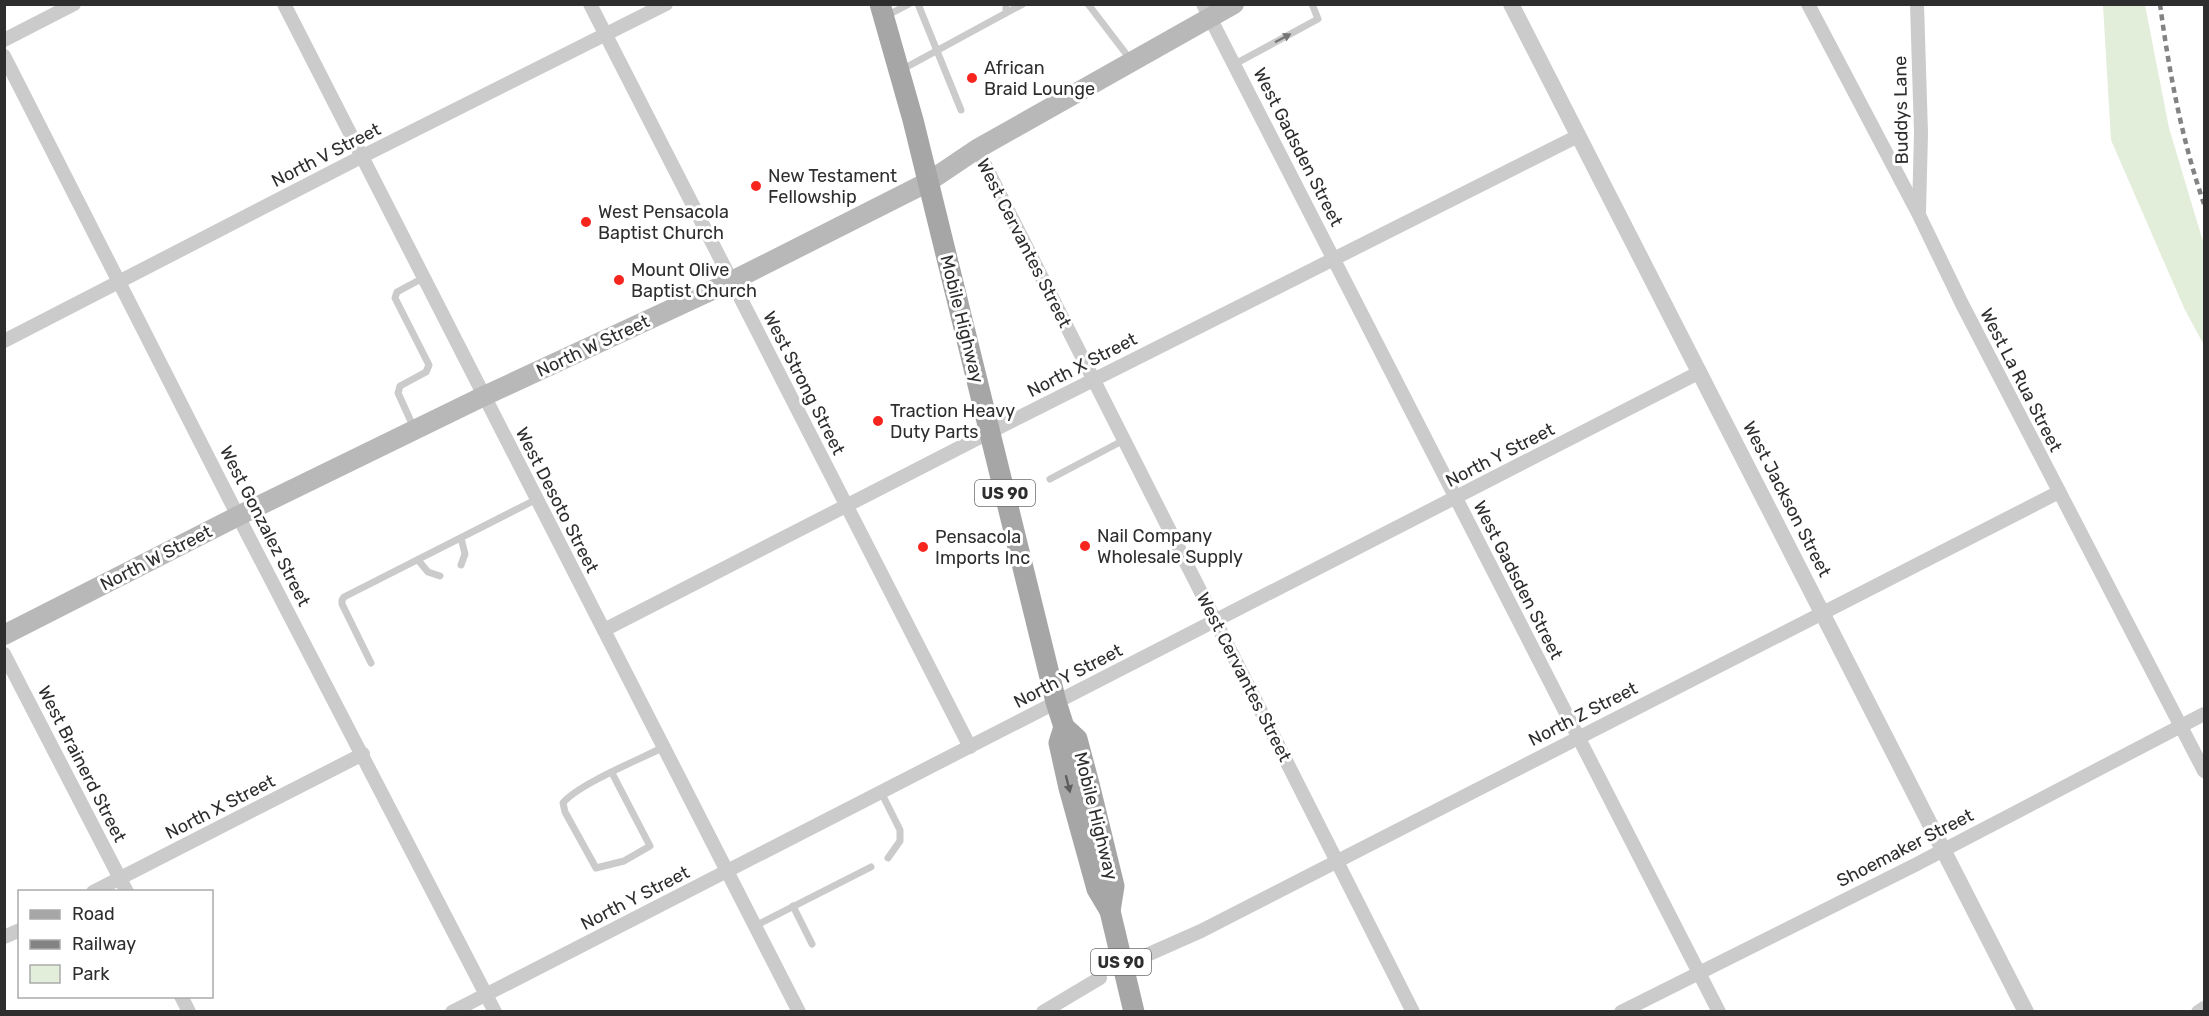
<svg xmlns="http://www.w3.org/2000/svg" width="2209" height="1016" viewBox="0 0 2209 1016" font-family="Rubik,sans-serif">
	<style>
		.green { fill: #e2edda }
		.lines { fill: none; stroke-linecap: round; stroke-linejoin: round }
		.service { stroke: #cbcbcb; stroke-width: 7 }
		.minor { stroke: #cbcbcb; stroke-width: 14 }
		.tertiary { stroke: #cbcbcb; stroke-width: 16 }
		.secondary { stroke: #b8b8b8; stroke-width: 20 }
		.primary { stroke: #a6a6a6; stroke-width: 21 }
		.rail { stroke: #838383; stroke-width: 4.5; stroke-dasharray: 6 4.5; stroke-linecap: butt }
		.oneway { fill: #757575 }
		.oneway2 { fill: #5e5e5e }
		.poi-dot { fill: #f6261f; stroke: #fff; stroke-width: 2 }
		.labels { text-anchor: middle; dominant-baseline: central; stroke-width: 6; stroke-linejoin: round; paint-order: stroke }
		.shield { fill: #fff; stroke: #6d6d6d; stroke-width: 1.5 }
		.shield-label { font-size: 16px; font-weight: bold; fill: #2e2e2e }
		.poi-label { font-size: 18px; fill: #2e2e2e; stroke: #fff; text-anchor: start }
		.street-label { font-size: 18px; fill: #2e2e2e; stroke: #fff }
	</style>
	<rect width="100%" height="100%" fill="#fff"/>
	<polygon class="green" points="2103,5 2145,5 2169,128 2204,245 2204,345 2185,310 2111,140"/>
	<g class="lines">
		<g class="service">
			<polyline points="918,4 961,110"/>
			<polyline points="1088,4 1130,59"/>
			<polyline points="1006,13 1023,4"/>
			<polyline points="886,16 909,4"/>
			<polyline points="1235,64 1318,19 1312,4"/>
			<polyline points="903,69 1006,13 1006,4"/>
			<polyline points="414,428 398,393 400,386 426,372 429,365 395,298 397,292 423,278"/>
			<polyline points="1050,479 1124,440"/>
			<polyline points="418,560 428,572 440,576"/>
			<polyline points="461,565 465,554 461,538"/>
			<polyline points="371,663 342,604 342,600 344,597 537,499"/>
			<path d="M612 773 650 846 624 861 596 868 565 812 563 803C577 785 640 759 664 747"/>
			<polyline points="881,792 900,830 900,841 888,858"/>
			<polyline points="793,906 812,944"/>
			<polyline points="755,926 871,867"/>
		</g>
		<g class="minor">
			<polyline points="284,4 799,1012"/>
			<polyline points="590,4 970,747"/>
			<polyline points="1203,4 1719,1012"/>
			<polyline points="1808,4 1919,215 1962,304 2204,771"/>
			<polyline points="1917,4 1921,133 1919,212"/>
			<polyline points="4,40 74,4"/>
			<polyline points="4,56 238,516 495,1012"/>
			<polyline points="977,149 1413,1012"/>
			<polyline points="4,341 361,157 666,4"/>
			<polyline points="604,630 990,432 1578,136"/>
			<polyline points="4,654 127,892"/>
			<polyline points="93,892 363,754"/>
			<polyline points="4,937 20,930"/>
			<polyline points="1122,966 1201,931 2059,492"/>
			<polyline points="181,996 189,1012"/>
			<polyline points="452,1012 1700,372"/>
			<polyline points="1043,1012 1100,978"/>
			<polyline points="1621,1012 1913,866 2204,714"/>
			<polyline points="2198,1012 2204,1008"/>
		</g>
		<polyline class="tertiary" points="1511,4 2026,1012"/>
		<polyline class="secondary" points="4,635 238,516 484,396 732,281 928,182 977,149 1234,4"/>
		<g class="primary">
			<polyline points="880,4 913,120 1056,702 1064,727 1077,739 1089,784 1114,886 1110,911"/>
			<polyline points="1064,727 1059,743 1069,788 1097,889 1110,911 1134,1012"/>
		</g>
		<path class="rail" d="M2160 4C2169 72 2182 140 2204 204"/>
	</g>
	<defs><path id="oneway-solid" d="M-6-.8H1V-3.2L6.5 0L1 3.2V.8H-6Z" transform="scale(1.5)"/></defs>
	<use class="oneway" href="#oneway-solid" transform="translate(1283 38) rotate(-28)"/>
	<use class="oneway2" href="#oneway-solid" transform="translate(1068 784) rotate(76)"/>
	<g class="poi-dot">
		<circle cx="972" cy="78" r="6"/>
		<circle cx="756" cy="186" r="6"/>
		<circle cx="586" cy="222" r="6"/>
		<circle cx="619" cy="280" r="6"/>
		<circle cx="878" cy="421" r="6"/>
		<circle cx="1085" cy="546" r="6"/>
		<circle cx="923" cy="547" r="6"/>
	</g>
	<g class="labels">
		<g class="shield">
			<rect x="975" y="480" width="60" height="26" rx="4.5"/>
			<rect x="1091" y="949" width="60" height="26" rx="4.5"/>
		</g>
		<g class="shield-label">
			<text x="1005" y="493">US 90</text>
			<text x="1121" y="962">US 90</text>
		</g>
		<g class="poi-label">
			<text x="984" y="68">African<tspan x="984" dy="21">Braid Lounge</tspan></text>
			<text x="768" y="176">New Testament<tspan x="768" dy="21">Fellowship</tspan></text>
			<text x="598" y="212">West Pensacola<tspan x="598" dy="21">Baptist Church</tspan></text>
			<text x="631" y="270">Mount Olive<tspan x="631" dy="21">Baptist Church</tspan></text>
			<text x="890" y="411">Traction Heavy<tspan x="890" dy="21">Duty Parts</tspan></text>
			<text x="1097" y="536">Nail Company<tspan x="1097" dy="21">Wholesale Supply</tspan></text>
			<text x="935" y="537">Pensacola<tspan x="935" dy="21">Imports Inc</tspan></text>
		</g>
		<g class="street-label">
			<text transform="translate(1901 110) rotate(-91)">Buddys Lane</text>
			<text transform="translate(1298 147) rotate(63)">West Gadsden Street</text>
			<text transform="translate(326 155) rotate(-27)">North V Street</text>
			<text transform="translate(1024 243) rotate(63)">West Cervantes Street</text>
			<text transform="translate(962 319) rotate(76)">Mobile Highway</text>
			<text transform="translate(593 346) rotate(-25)">North W Street</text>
			<text transform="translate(1082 365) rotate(-27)">North X Street</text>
			<text transform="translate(2021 380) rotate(63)">West La Rua Street</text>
			<text transform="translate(804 383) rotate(63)">West Strong Street</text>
			<text transform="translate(1500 455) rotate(-27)">North Y Street</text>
			<text transform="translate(1787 499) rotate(63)">West Jackson Street</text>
			<text transform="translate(557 500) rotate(63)">West Desoto Street</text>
			<text transform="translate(265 526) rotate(63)">West Gonzalez Street</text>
			<text transform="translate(156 558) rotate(-27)">North W Street</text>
			<text transform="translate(1518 580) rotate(63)">West Gadsden Street</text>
			<text transform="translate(1068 676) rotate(-27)">North Y Street</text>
			<text transform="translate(1244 677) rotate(63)">West Cervantes Street</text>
			<text transform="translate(1583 714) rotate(-27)">North Z Street</text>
			<text transform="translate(82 764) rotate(63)">West Brainerd Street</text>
			<text transform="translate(220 807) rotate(-27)">North X Street</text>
			<text transform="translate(1096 816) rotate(76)">Mobile Highway</text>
			<text transform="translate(1905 848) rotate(-27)">Shoemaker Street</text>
			<text transform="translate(635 898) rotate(-27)">North Y Street</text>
		</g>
	</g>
	<rect width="2209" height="1016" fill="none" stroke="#2e2e2e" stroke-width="12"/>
	<rect x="18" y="890" width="195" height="108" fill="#ffffff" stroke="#ababab" stroke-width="1.5"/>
	<rect x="30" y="910" width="30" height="9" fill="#a6a6a6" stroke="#ababab" stroke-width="1.5"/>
	<text x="72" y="920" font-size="18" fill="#2e2e2e">Road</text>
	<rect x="30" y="940" width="30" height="9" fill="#838383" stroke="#ababab" stroke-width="1.5"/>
	<text x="72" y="950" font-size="18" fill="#2e2e2e">Railway</text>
	<rect x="30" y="965" width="30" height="18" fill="#e2edda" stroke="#ababab" stroke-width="1.5"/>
	<text x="72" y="980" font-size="18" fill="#2e2e2e">Park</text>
</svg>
